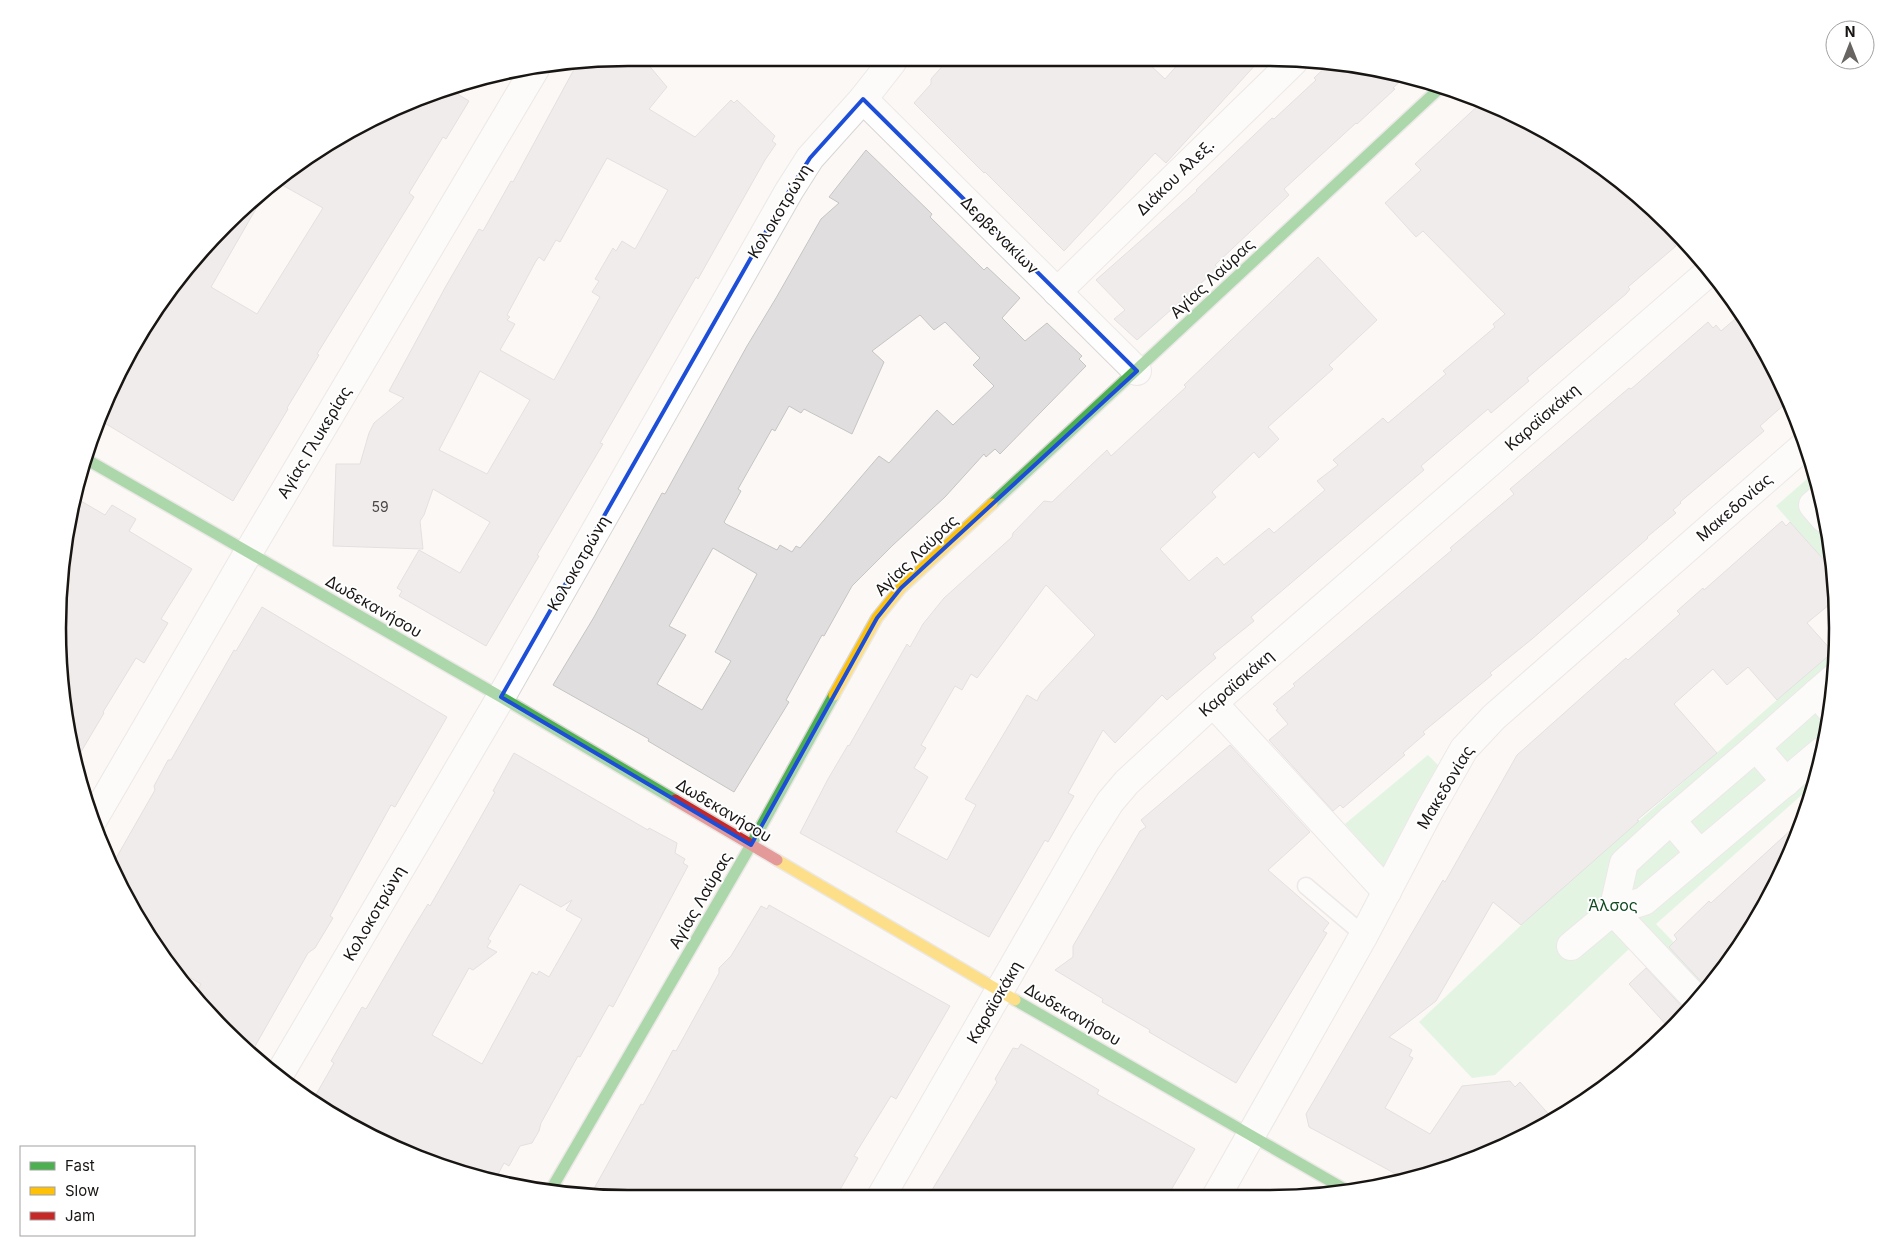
<svg xmlns="http://www.w3.org/2000/svg" width="1895" height="1256" viewBox="0 0 1895 1256" font-family="Inter,sans-serif">
	<style>
		.green { fill: #c6f0cc }
		.building { fill: #e0dede; stroke: #c6c4c4; fill-rule: evenodd }
		.lines { fill: none; stroke-linecap: round; stroke-linejoin: round }
		.lane-casing { stroke: #d8d6d4; stroke-width: 19 }
		.street-casing { stroke: #d8d6d4; stroke-width: 30 }
		.fast-casing { stroke: #d8d6d4; stroke-width: 14 }
		.slow-casing { stroke: #d8d6d4; stroke-width: 14 }
		.jam-casing { stroke: #d8d6d4; stroke-width: 14 }
		.lane { stroke: #fefefe; stroke-width: 16 }
		.street { stroke: #fefefe; stroke-width: 28 }
		.fast { stroke: #4caf50; stroke-width: 11 }
		.slow { stroke: #ffc107; stroke-width: 11 }
		.jam { stroke: #c62828; stroke-width: 11 }
		.marked { fill: none; stroke: #1d4ed8; stroke-width: 4; stroke-linejoin: round }
		.labels { text-anchor: middle; dominant-baseline: central; stroke-width: 4; stroke-linejoin: round; paint-order: stroke }
		.number-label { font-size: 14px; fill: #4a4746 }
		.street-label { font-size: 16px; fill: #181513; stroke: #fff }
		.park-label { font-size: 16px; fill: #0f4a21; stroke: #fff }
		.rim { fill: none; stroke: #181513; stroke-width: 2.5 }
	</style>
	<rect width="100%" height="100%" fill="#fbf8f6"/>
	<g class="green">
		<polygon points="1815,472 1818,481 1833,570 1776,506"/>
		<polygon points="1834,650 1833,703 1814,784 1656,924 1712,982 1696,1004 1688,1012 1629,949 1495,1075 1472,1078 1419,1022 1535,912"/>
		<polygon points="1428,755 1439,766 1384,868 1345,824"/>
	</g>
	<g class="building">
		<path d="M578 62H646L667 87 649 109 695 137 731 100 734 103 737 100 775 136 772 141 776 144 765 160 698 279 696 277 600 443 603 444 537 555 539 556 486 646 399 596 402 591 397 588 419 550 460 573 490 522 433 489 424 515 420 521 423 549 333 546 336 464H360L369 433 374 423 404 398 389 391 446 286 479 229 483 231 511 181 513 182ZM607 158 668 190 635 249 622 241 616 251 613 248 595 279 599 281 592 292 600 297 554 380 500 350 515 324 507 320 510 317 507 315 536 261 539 257 544 261 556 240 560 242ZM480 371 530 400 487 474 439 450Z"/>
		<polygon points="946,62 1147,62 1165,79 1180,62 1258,62 1166,163 1155,153 1064,251 985,172 984,173 914,103 931,84 931,79"/>
		<polygon points="1331,62 1342,62 1405,77 1393,88 1395,89 1357,124 1356,123 1284,189 1289,195 1215,265 1218,268 1137,340 1114,319 1125,310 1096,280 1197,191 1196,190 1272,118 1274,119 1316,80 1314,78"/>
		<polygon points="446,87 469,101 446,139 443,137 409,193 414,197 317,354 319,355 287,408 288,409 233,501 98,419 101,410 176,280 225,224 251,203 257,207 211,287 257,314 323,208 277,182 311,154"/>
		<path d="M1483 101 1519 116 1643 199 1676 234 1670 238 1676 246 1628 287 1630 289 1626 294 1527 378 1529 381 1491 413 1488 409 1421 466 1424 470 1251 617 1254 621 1213 654 1216 658 1167 700 1162 695 1115 743 1103 730 1068 793 1074 796 1048 842 1045 840 989 937 800 833 828 779 848 745 849 746 907 644 910 647 923 624 944 598 1012 537 1013 533 1044 501 1052 502 1107 450 1111 456 1186 387 1184 385 1318 257 1377 320 1329 365 1333 369 1268 427 1279 439 1259 458 1254 452 1212 492 1216 497 1160 549 1189 581 1217 557 1224 565 1269 528 1274 533 1325 490 1317 481 1338 465 1333 460 1383 418 1388 423 1446 374 1443 371 1495 327 1493 324 1505 314 1423 231 1416 237 1385 203 1421 170 1415 164ZM1046 585 1095 635 1041 693 1037 701 1027 695 965 799 976 805 947 860 896 832 928 777 914 768 926 748 921 745 955 686 962 690 971 674 977 678Z"/>
		<path d="M866 150 932 214 930 217 984 270 987 267 1020 298 1002 318 1025 341 1047 323 1082 356 1079 359 1086 366 1000 454 995 449 986 457 984 454 945 497 893 545 852 586 824 636 822 635 786 700 789 702 734 792 648 741 649 739 553 685 594 617 662 493 665 494 747 346 776 298 821 219 839 203 829 197ZM920 315 934 330 945 322 980 358 973 365 994 386 953 425 937 410 889 463 879 456 800 548 796 546 792 552 780 545 777 550 726 524 724 522 741 491 738 489 772 429 775 431 789 406 801 413 804 409 852 434 884 362 872 351ZM713 548 757 574 715 652 731 661 702 710 657 684 686 635 669 626Z"/>
		<polygon points="1741,314 1779,376 1786,395 1786,403 1760,426 1764,431 1680,502 1681,503 1673,510 1676,513 1647,537 1648,538 1532,639 1490,673 1492,675 1423,732 1425,734 1403,753 1405,755 1343,808 1340,805 1333,811 1269,740 1288,724 1276,710 1278,709 1273,704 1295,686 1293,684 1452,550 1450,548 1514,494 1510,489 1629,388 1631,389 1708,322 1713,328 1716,325 1721,331"/>
		<polygon points="74,497 105,515 112,505 136,519 129,531 192,569 161,619 168,623 144,663 136,658 103,712 104,713 75,762 59,666 59,590"/>
		<polygon points="1782,521 1786,526 1790,522 1833,570 1836,599 1807,623 1833,652 1777,700 1748,667 1727,685 1713,669 1674,704 1717,753 1637,820 1639,821 1521,925 1493,902 1436,1001 1389,1037 1412,1050 1409,1056 1413,1058 1385,1108 1430,1134 1462,1086 1510,1081 1515,1087 1520,1082 1553,1119 1519,1140 1414,1179 1407,1180 1309,1127 1306,1114 1443,880 1445,882 1517,755 1626,658 1628,660 1680,614 1677,611 1703,588 1704,590"/>
		<polygon points="262,607 447,717 395,807 391,805 330,916 333,918 315,948 308,953 250,1055 194,997 201,984 172,967 134,914 115,868 118,861 115,860 155,790 154,786 168,760 171,760 234,650 236,651"/>
		<polygon points="1230,745 1310,832 1268,870 1329,923 1323,931 1327,933 1236,1083 1149,1032 1150,1030 1102,1002 1103,999 1055,970 1073,957 1073,946 1140,831 1146,827 1141,820"/>
		<path d="M514 753 648 830 649 828 677 843 675 853 685 859 683 863 688 866 613 1007 609 1005 580 1057 578 1056 541 1123 539 1131 532 1143 520 1146 509 1166 504 1163 495 1180 445 1168 376 1140 314 1098 334 1063 331 1061 362 1007 366 1009 409 935 428 904 430 906 464 847 495 792 493 791ZM520 884 561 907 572 900 566 910 582 919 549 977 539 971 537 975 532 972 482 1064 432 1035 469 968 473 970 497 952 487 947 491 941 488 939Z"/>
		<polygon points="1805,817 1761,914 1707,988 1669,947 1677,939 1674,935 1709,901 1711,903"/>
		<polygon points="769,905 950,1006 896,1099 891,1096 854,1156 858,1158 837,1195 591,1194 641,1104 643,1105 673,1050 676,1051 719,973 719,968 731,956 761,906 767,909"/>
		<polygon points="1646,968 1687,1012 1670,1029 1629,984"/>
		<polygon points="1021,1044 1099,1090 1097,1094 1195,1149 1167,1197 929,1195 997,1082 995,1079 1013,1048 1018,1049"/>
	</g>
	<g class="lines">
		<g class="lane-casing">
			<polyline id="lane" points="1306,886 1364,935"/>
		</g>
		<g class="street-casing">
			<g id="street">
				<polyline points="863,99 1137,371"/>
				<polyline points="1057,292 1293,62"/>
				<polyline points="1821,498 1813,505 1824,518"/>
				<polyline points="1213,703 1387,892"/>
				<polyline points="1831,710 1817,693 1833,679"/>
				<polyline points="1786,782 1756,747 1817,693"/>
				<polyline points="94,818 248,553 536,67"/>
				<polyline points="1700,854 1671,820 1756,747"/>
				<polyline points="1571,946 1613,911 1624,863 1671,820"/>
				<polyline points="1698,1001 1613,911 1644,901 1821,752"/>
				<polyline points="279,1075 501,697 789,191 810,158 863,99 892,62"/>
				<polyline points="882,1195 1086,840 1110,802 1127,782 1213,703 1710,271"/>
				<polyline points="1216,1197 1364,935 1429,811 1464,749 1494,717 1805,445"/>
			</g>
		</g>
		<g class="fast-casing">
			<g id="fast">
				<polyline points="84,458 501,697 675,800"/>
				<polyline points="992,504 1442,86"/>
				<polyline points="1015,1000 1346,1190"/>
				<polyline points="549,1193 751,845 834,695"/>
			</g>
		</g>
		<g class="slow-casing">
			<g id="slow">
				<polyline points="834,695 877,618 901,588 992,504"/>
				<polyline points="777,860 1015,1000"/>
			</g>
		</g>
		<g class="jam-casing">
			<polyline id="jam" points="675,800 777,860"/>
		</g>
		<use href="#lane" class="lane"/>
		<use href="#street" class="street"/>
		<use href="#fast" class="fast"/>
		<use href="#slow" class="slow"/>
		<use href="#jam" class="jam"/>
	</g>
	<path d="M0 0H1895V1256H0ZM863 99 1137 371 901 588 877 618 751 845 501 697 789 191 810 158Z" fill="#fbf8f6" fill-opacity=".55" fill-rule="evenodd"/>
	<path class="marked" d="M863 99 1137 371 901 588 877 618 751 845 501 697 789 191 810 158Z"/>
	<g class="labels">
		<g class="number-label">
			<text x="380" y="506">59</text>
		</g>
		<g class="street-label">
			<text transform="translate(1175 177) rotate(-44)">Διάκου Αλεξ.</text>
			<text transform="translate(779 211) rotate(-59)">Κολοκοτρώνη</text>
			<text transform="translate(1000 235) rotate(45)">Δερβενακίων</text>
			<text transform="translate(1212 278) rotate(-43)">Αγίας Λαύρας</text>
			<text transform="translate(1542 417) rotate(-41)">Καραϊσκάκη</text>
			<text transform="translate(314 442) rotate(-59)">Αγίας Γλυκερίας</text>
			<text transform="translate(1734 507) rotate(-41)">Μακεδονίας</text>
			<text transform="translate(916 555) rotate(-44)">Αγίας Λαύρας</text>
			<text transform="translate(578 563) rotate(-60)">Κολοκοτρώνη</text>
			<text transform="translate(374 606) rotate(30)">Δωδεκανήσου</text>
			<text transform="translate(1236 683) rotate(-41)">Καραϊσκάκη</text>
			<text transform="translate(1445 787) rotate(-59)">Μακεδονίας</text>
			<text transform="translate(724 810) rotate(31)">Δωδεκανήσου</text>
			<text transform="translate(700 900) rotate(-60)">Αγίας Λαύρας</text>
			<text transform="translate(374 913) rotate(-60)">Κολοκοτρώνη</text>
			<text transform="translate(994 1002) rotate(-60)">Καραϊσκάκη</text>
			<text transform="translate(1073 1014) rotate(30)">Δωδεκανήσου</text>
		</g>
		<g class="park-label">
			<text x="1613" y="905">Άλσος</text>
		</g>
	</g>
	<path d="M0 0H1895V1256H0ZM628 66H1267A562 562 0 0 1 1829 628V628A562 562 0 0 1 1267 1190H628A562 562 0 0 1 66 628V628A562 562 0 0 1 628 66Z" fill="#fff" fill-rule="evenodd"/>
	<path class="rim" d="M628 66H1267A562 562 0 0 1 1829 628V628A562 562 0 0 1 1267 1190H628A562 562 0 0 1 66 628V628A562 562 0 0 1 628 66Z"/>
	<rect x="20" y="1146" width="175" height="90" fill="#ffffff" stroke="#a3a1a1"/>
	<rect x="30" y="1162" width="25" height="8" fill="#4caf50" stroke="#a3a1a1"/>
	<text x="65" y="1171" font-size="15" fill="#181513">Fast</text>
	<rect x="30" y="1187" width="25" height="8" fill="#ffc107" stroke="#a3a1a1"/>
	<text x="65" y="1196" font-size="15" fill="#181513">Slow</text>
	<rect x="30" y="1212" width="25" height="8" fill="#c62828" stroke="#a3a1a1"/>
	<text x="65" y="1221" font-size="15" fill="#181513">Jam</text>
	<g transform="translate(1850 45)"><circle r="24" fill="#ffffff" stroke="#a3a1a1"/>
	<path d="M0-4L9 19L0 12L-9 19Z" fill="#676462"/>
	<text y="-8" font-size="14" font-weight="bold" text-anchor="middle" fill="#181513">N</text>
	</g>
</svg>
